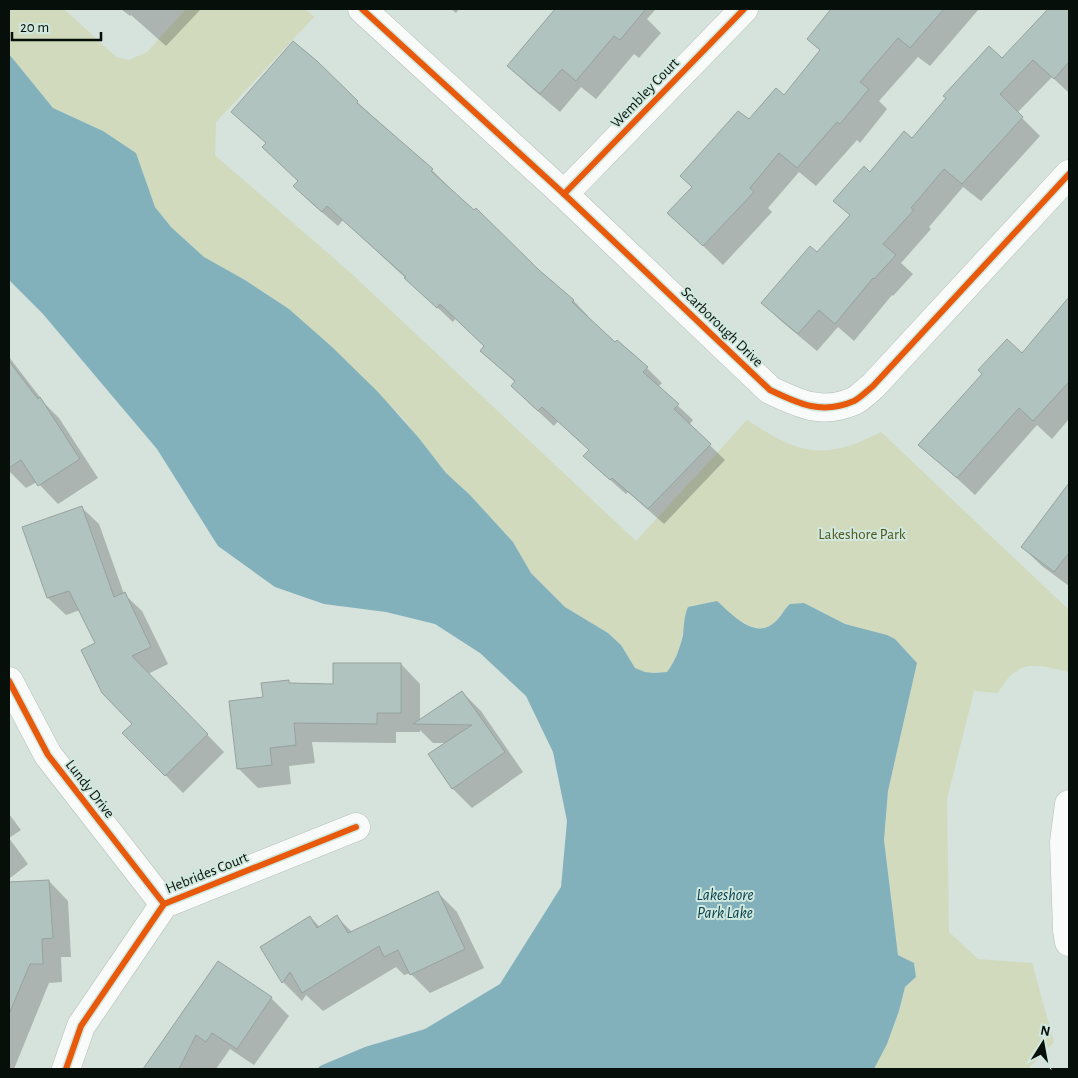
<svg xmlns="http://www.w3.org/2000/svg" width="1078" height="1078" viewBox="0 0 1078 1078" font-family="'Alegreya Sans',sans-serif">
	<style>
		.green { fill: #d1dabd }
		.water { fill: #82b1bc }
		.shadow { fill: #0003 }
		.building { fill: #b0c3bf; stroke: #97a29e }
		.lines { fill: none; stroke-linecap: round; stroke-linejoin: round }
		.minor-casing { stroke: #b6c0bb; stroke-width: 29 }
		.minor { stroke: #f9fbfa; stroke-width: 28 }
		.cycleway-casing { stroke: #d0e8dd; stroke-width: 9 }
		.cycleway { stroke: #e8590c; stroke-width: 6 }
		.labels { text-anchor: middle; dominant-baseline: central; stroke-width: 4; stroke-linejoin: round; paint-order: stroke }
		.street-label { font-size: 15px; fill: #070f0b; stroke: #d0e8dd }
		.park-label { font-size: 15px; fill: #50551b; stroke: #d0e8dd }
		.water-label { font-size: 16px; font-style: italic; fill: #05404e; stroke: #d0e8dd }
	</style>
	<rect width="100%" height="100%" fill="#d6e2dc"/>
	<path class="green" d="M9 9H64L116 57 129 60 147 52 186 9H305L314 17 216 122 215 155 353 275 636 541 747 420C780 441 807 459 848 446 859 443 870 437 881 432L1069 610 1068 672C1034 664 1018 658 998 693L974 691 947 799 949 932 978 959 1032 963 1054 1042 1028 1069H874L887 1044 899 1011 905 987 916 977 914 963 898 955 884 840 888 791 917 663 895 639 887 635 845 624 804 603 790 604C785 608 782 614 777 620 767 632 752 629 741 621L686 613C683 633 680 656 667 672L654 673 645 672 635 668 621 645 608 633 565 607 531 573 513 542 470 495 446 473 402 417 289 309 245 280 204 257 171 227 155 207 136 153 103 131 53 108 9 54Z"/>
	<path class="water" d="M9 54 53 108 103 131 136 153 155 207 171 227 204 257 245 280 289 309 332 347 378 392 418 437 446 473 470 495 513 542 531 573 565 607 608 633 621 645 635 668 645 672 654 673 667 672C675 662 680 648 683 635 684 625 684 616 688 607L717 601C731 613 755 641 775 622 781 617 784 609 790 604L804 603 845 624 887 635 895 639 917 663 888 791 884 840 898 955 914 963 916 977 905 987 899 1011 887 1044 874 1069H317L320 1066 365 1047 425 1029 500 984 561 887 567 821 553 752 526 696 480 653 435 624 386 612 324 604 275 587 218 546 157 449 43 314 9 280Z"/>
	<g class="shadow">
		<polygon points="121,9 201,9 166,46 131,15 130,16"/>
		<polygon points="451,9 459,9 456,13"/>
		<polygon points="557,9 656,9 647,19 661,33 639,58 634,54 596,99 581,87 560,112 528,85 509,66"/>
		<polygon points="837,9 979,9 930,66 918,57 879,101 887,109 860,143 857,140 816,186 799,172 768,208 772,212 723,265 669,213 693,187 749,121 784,97 821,51 808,39"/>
		<polygon points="1050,9 1069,9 1069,93 1052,77 1017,113 1040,136 981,201 963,187 929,227 931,229 901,263 913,274 893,296 892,295 854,341 838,327 817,351 781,321 763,303 817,254 851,216 835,201 913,140 1002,60"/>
		<polygon points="357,102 432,170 447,185 446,186 538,271 573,300 588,316 587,317 615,344 647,368 662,383 658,387 693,420 689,425 725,460 664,524 628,492 626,494 600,471 590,450 558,421 554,426 527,401 516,383 481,351 485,347 456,318 453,322 343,220 338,226 310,202 295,186 299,182 267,144 232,112"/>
		<polygon points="1069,299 1069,419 1052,439 1037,425 975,495 920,444 1022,355"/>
		<polygon points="9,357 46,405 59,418 98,478 58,504 37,482 26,488 9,471"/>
		<polygon points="1069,485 1069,586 1042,566 1022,547"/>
		<polygon points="81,507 99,524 124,594 142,611 168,664 148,674 224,752 183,793 124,733 134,724 80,610 66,615 48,598 23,528"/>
		<polygon points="401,664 420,684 420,721 462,692 481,711 523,772 472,808 453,789 429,754 446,743 433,743 420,730 420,732 396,732 396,743 312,742 315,763 289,766 291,784 258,788 238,768 264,698 288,681 291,684 334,685"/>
		<polygon points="9,814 21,830 9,838 28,864 9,879"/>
		<polygon points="49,881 68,901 71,957 61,957 62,982 49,983 14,1069 9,1069 9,884"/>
		<polygon points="438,893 457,912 484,968 430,993 410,973 404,975 396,967 323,1011 306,995 302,1001 283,982 261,947 310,917 320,927 337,917 352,932"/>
		<polygon points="219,962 271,998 289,1016 254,1065 230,1049 216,1069 147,1069 155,1054"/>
	</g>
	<g class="building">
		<polygon points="555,9 646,9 620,40 614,36 576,81 562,69 540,94 507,66"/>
		<polygon points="831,9 944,9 910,48 898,38 860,82 869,89 840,124 837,122 797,168 779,153 750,188 754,192 703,246 667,213 692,187 680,176 738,111 749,119 776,88 784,95 820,50 807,39"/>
		<polygon points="1048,9 1069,9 1069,62 1054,79 1033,60 1000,94 1023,117 962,184 944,169 911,208 914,210 883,244 896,255 874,279 873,278 835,324 819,310 798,334 761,303 810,246 817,252 850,215 833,201 864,166 870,172 904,131 912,138 946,98 943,96 989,46 1002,58"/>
		<polygon points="293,41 317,61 358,101 357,103 433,169 431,171 474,210 476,208 539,270 574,300 572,302 615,342 617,340 648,367 643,372 679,404 674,409 711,444 648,509 612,478 610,480 583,456 589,450 542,407 538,411 511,386 515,381 480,351 484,346 440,304 437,308 404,278 406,277 327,206 322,212 293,186 298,181 262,147 266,143 231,112"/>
		<polygon points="1069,297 1069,382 1033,421 1019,408 957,478 918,445 982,374 978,370 1007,339 1022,353"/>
		<polygon points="9,361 38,399 40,397 80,459 38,486 21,460 9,468"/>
		<polygon points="1069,483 1069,553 1054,572 1021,547"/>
		<polygon points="82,506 114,597 125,592 151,647 132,656 208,734 165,776 122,733 132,724 102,693 81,650 95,643 69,591 47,598 22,527"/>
		<polygon points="333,663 401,663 401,713 377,713 377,724 294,723 296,745 270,748 272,765 237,769 229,701 263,697 261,683 289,680 289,683 333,684"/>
		<polygon points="462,691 505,752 452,789 428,754 472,725 413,724"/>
		<polygon points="49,880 53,938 42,939 43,964 30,964 9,1014 9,882"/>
		<polygon points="438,891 465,949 410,975 398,950 384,957 379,946 302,993 290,972 282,983 260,947 310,916 317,928 337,915 348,933"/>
		<polygon points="218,961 272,997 237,1049 212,1033 206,1042 196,1035 179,1069 143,1069"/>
	</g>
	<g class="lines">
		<g class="minor-casing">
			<g id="minor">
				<path d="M362 9 564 194 770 390C799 404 822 415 854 401 860 398 867 391 873 386L1069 174"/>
				<polyline points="564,194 744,9"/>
				<polyline points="9,681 48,755 164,904"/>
				<polyline points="1069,804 1064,842 1067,930 1069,942"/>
				<polyline points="66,1069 81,1026 164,904 356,827"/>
			</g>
		</g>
		<use href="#minor" class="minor"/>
		<g class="cycleway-casing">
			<g id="cycleway">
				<path d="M362 9 564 194 770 390C799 404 822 415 854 401 860 398 867 391 873 386L1069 174"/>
				<polyline points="564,194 744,9"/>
				<polyline points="9,681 48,755 164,904"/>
				<polyline points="66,1069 81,1026 164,904 356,827"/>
			</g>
		</g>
		<use href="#cycleway" class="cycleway"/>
	</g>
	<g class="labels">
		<g class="street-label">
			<text transform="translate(645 93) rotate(-46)">Wembley Court</text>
			<text transform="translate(722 327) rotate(44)">Scarborough Drive</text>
			<text transform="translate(90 789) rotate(52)">Lundy Drive</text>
			<text transform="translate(207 873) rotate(-22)">Hebrides Court</text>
		</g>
		<g class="park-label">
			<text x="862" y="534">Lakeshore Park</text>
		</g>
		<g class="water-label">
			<text x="725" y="895">Lakeshore<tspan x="725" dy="18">Park Lake</tspan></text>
		</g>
	</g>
	<rect width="1078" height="1078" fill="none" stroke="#070f0b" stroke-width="20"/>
	<g transform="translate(1043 1043) rotate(11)" stroke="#d0e8dd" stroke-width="4" paint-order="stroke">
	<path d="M0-4L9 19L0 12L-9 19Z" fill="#070f0b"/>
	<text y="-8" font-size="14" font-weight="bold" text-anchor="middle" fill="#070f0b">N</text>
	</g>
	<path d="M12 32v8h89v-8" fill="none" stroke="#070f0b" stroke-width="2.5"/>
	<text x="20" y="32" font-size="15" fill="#070f0b" stroke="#d0e8dd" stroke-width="4" paint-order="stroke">20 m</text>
</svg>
